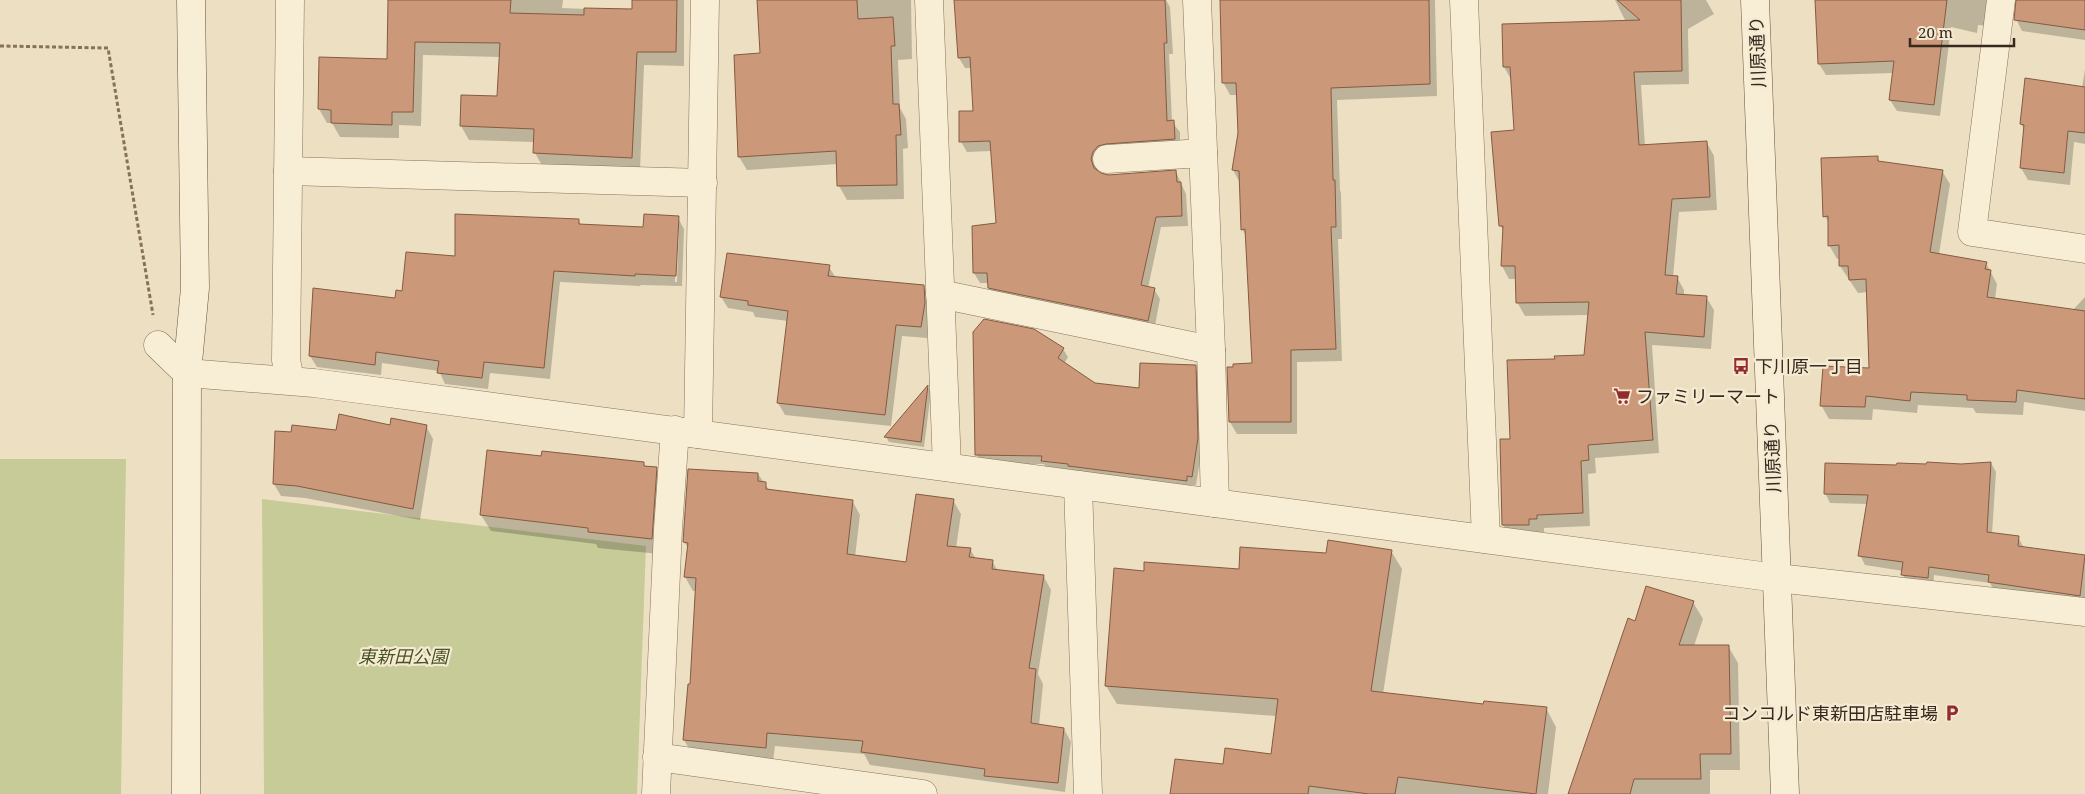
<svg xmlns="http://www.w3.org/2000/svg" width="2085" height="794" viewBox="0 0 2085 794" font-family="'Noto Serif','Noto Sans JP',serif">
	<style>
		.green { fill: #c6cb97 }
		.shadow { fill: #0003; fill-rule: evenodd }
		.building { fill: #cb9979; stroke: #855a40 }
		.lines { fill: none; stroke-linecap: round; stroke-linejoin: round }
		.street-casing { stroke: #87715a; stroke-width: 29 }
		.secondary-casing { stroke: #68523d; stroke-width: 29 }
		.path { stroke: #87715a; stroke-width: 3; stroke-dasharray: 4 2.5; stroke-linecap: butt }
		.street { stroke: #f8edd5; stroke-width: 28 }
		.secondary { stroke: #f8edd5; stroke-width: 28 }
		.labels { text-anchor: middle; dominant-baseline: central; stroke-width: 4.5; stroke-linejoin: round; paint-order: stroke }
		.street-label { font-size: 18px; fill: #37291e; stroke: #f5ead2 }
		.poi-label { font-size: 18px; fill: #37291e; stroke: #f5ead2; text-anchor: start }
		.park-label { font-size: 18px; font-style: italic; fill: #485325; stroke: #f5ead2 }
	</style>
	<rect width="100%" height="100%" fill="#ede0c2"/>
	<g class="green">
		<polygon points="0,459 126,459 121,794 0,794"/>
		<polygon points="262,499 646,546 637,794 264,794"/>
	</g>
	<g class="shadow">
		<polygon points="389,0 563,0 562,8 634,11 634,0 684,0 684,66 644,65 640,171 543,167 535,153 535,142 469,140 461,126 498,97 500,57 423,55 421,126 399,125 399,138 340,137 332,123 327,123 319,109 388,60"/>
		<polygon points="758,0 911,0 912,59 898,60 900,108 906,119 908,148 903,149 904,199 847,200 839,186 838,164 747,170 739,157 761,54"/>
		<polygon points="956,0 1166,0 1170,7 1173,54 1169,54 1172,122 1180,132 1180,149 1099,162 1097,171 1108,176 1176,172 1186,194 1188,226 1161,227 1148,288 1154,289 1160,299 1154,331 995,298 989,288 989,283 980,283 974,273 997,225 992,151 967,152 961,142 974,112 972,68 965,68 959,58"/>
		<polygon points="1221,0 1435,0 1437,96 1337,100 1340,190 1341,193 1342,239 1338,239 1342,361 1297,362 1297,434 1237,434 1230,422 1234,368 1254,365 1247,238 1242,229 1240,183 1233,170 1239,133 1238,95 1230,95 1223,82"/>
		<polygon points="1615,0 1706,0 1714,14 1688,29 1689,84 1641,85 1645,146 1707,143 1714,156 1717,210 1679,212 1673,277 1677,277 1684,290 1684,296 1706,297 1714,310 1711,349 1652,345 1659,453 1595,458 1596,473 1588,474 1590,526 1544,528 1544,532 1536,532 1536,538 1511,538 1503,525 1511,440 1556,360 1585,356 1589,315 1525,316 1517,302 1517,279 1509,279 1502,266 1504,232 1500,225 1515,131 1512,81 1504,67 1626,22"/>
		<polygon points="1816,0 1998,0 1990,26 1978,25 1977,33 1951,27 1940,116 1897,111 1890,100 1894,73 1826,75 1819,64"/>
		<polygon points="2016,0 2085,0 2085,40 2022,31 2016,19"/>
		<polygon points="2085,69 2085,144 2074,142 2070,185 2028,180 2021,168 2025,131 2021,124 2082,88"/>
		<polygon points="1877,157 1880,162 1942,171 1950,184 1939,254 1986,263 1997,284 1995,299 2073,310 2085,297 2085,411 2024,402 2023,415 1976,413 1973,408 1918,405 1917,413 1873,409 1872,420 1829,419 1821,405 1871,370 1868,292 1858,293 1840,266 1840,258 1837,259 1829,245 1829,224 1825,216"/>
		<path d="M678 218 684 229 682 286 641 285 640 286 560 282 550 379 490 373 488 389 445 384 439 371 382 363 381 375 317 367 310 356 456 258 578 220 582 226 644 229ZM677 227H679L677 282H675Z"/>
		<polygon points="829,267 836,278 924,286 930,298 931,315 927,338 902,336 891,426 785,415 778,403 788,321 755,317 753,312 728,308 721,297"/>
		<polygon points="1063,349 1068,357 1064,364 1094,384 1140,390 1195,367 1200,375 1202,448 1196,485 1191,485 1191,489 1047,470 1044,464 982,464 977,455"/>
		<polygon points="928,387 931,392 924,447 889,442 886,437"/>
		<polygon points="391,426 426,426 433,439 420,520 305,498 281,496 274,484 293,433"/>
		<polygon points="643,463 646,467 656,468 665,484 660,554 598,548 596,544 491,531 481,515"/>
		<polygon points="1991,463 1996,472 1992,534 2018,537 2024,548 2085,556 2085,604 1994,591 1990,583 1934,575 1933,587 1908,584 1903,575 1903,571 1865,565 1860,555 1868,504 1830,503 1825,493 1961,465"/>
		<polygon points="758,474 770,491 853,502 860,515 855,557 907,563 953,500 961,514 956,548 970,549 976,559 992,561 998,571 1044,577 1051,590 1038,674 1043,684 1039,726 1064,729 1071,742 1065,792 870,765 864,754 775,746 773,761 692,753 684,740 691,686 696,591 693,591 685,577 689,549 684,542"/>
		<polygon points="1391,551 1402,569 1383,694 1485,705 1546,708 1556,727 1548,794 1172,794 1224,766 1272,755 1277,716 1117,704 1106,686 1145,572 1240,570 1327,554"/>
		<polygon points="1693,602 1703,619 1694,646 1728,646 1738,663 1740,770 1710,770 1710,794 1571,794 1636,623"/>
	</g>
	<g class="building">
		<polygon points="388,0 511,0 510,13 584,15 584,8 632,9 632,0 677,0 676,52 637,52 632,158 533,153 534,129 460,126 461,95 497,96 500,43 415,42 413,112 392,112 392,125 331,123 331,110 318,109 319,57 387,59"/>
		<polygon points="757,0 857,0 858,19 893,17 895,46 891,46 893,104 899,104 901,135 896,135 897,185 837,186 836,151 738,157 734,55 760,53"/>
		<polygon points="954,0 1165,0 1167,43 1164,43 1167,121 1174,120 1175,139 1106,144 1098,146 1093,152 1091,159 1094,168 1101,173 1108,175 1176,170 1177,182 1181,182 1182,216 1156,217 1141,285 1155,288 1148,321 988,288 987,273 973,273 972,226 996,223 990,141 959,142 959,111 973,111 970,57 958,58"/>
		<polygon points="1220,0 1429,0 1430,84 1331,88 1333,180 1335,180 1336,227 1331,227 1336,349 1291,350 1291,422 1229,422 1227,367 1233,367 1233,364 1252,363 1245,229 1241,230 1239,171 1232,170 1238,133 1236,83 1222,83"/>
		<polygon points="1617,0 1681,0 1682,71 1634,72 1639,145 1707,141 1710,197 1672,199 1665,275 1678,276 1676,294 1707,296 1704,337 1645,332 1653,440 1588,445 1589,460 1581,461 1583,513 1537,515 1537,519 1529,519 1529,525 1502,525 1500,439 1510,439 1507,360 1555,359 1554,356 1584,355 1589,302 1516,303 1515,266 1501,266 1503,226 1499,226 1491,132 1514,130 1510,67 1503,67 1502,24 1640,20"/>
		<polygon points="1815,0 1947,0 1934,105 1889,100 1894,61 1818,64"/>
		<polygon points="2016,0 2085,0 2085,30 2014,20"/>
		<polygon points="2025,78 2085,87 2085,133 2068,131 2064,173 2020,168 2024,125 2020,124"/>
		<polygon points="1878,156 1878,161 1943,170 1930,252 1987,262 1985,269 1991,270 1987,297 2085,311 2085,399 2017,390 2016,402 1967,400 1967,395 1911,392 1910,401 1866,396 1865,407 1820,406 1823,366 1869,368 1866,279 1849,280 1848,266 1839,266 1839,245 1828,246 1828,216 1823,217 1821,158"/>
		<polygon points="455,214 579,219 579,224 643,227 644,214 679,216 676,276 635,274 635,276 554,271 544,368 484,362 482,378 437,373 439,361 376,352 375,365 309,356 313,288 395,298 396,290 402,291 406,252 455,256"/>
		<polygon points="727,253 830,265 828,276 924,285 925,303 921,327 896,325 885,415 777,403 788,311 748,305 748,301 720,297"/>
		<polygon points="984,319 1034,329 1064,348 1058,358 1095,383 1139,388 1140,363 1196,365 1198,438 1192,477 1187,476 1187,481 1068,466 1068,464 1041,461 1042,456 975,455 973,332"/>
		<polygon points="928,385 921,442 884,437"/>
		<polygon points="339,414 390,425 391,418 427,425 413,509 297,486 273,484 275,431 291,432 292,425 336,430"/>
		<polygon points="487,450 541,456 542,451 644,462 644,466 657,467 652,539 588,532 588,528 480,515"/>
		<polygon points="1927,462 1961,464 1991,462 1987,532 2019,536 2018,546 2085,555 2080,596 1988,582 1989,575 1929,567 1928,578 1901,575 1903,562 1858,556 1868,495 1824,494 1825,463 1896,465 1897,463 1926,464"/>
		<polygon points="688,469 758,473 758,481 766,482 766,489 853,500 847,554 906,562 916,494 954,499 947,546 971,548 969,557 993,560 992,569 1044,575 1029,668 1036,669 1031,723 1064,728 1058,783 984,776 985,769 861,752 863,741 767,733 766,748 683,740 688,684 690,684 696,578 684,577 688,543 683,542"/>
		<polygon points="1328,540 1392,550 1371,691 1483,704 1484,701 1547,707 1536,794 1398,777 1395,794 1369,794 1309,786 1308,794 1170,794 1175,759 1223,764 1225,748 1271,754 1278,699 1105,686 1114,568 1144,571 1144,562 1239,569 1240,547 1326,553"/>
		<polygon points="1646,586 1694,601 1679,645 1729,645 1731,754 1700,754 1701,779 1634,779 1630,794 1568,794 1628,618 1635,621"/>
	</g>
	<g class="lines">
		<g class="street-casing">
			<g id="street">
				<polyline points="290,0 286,360 290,380"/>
				<polyline points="929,0 947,467"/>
				<polyline points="1197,0 1211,350 1215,503"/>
				<polyline points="1464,0 1486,539"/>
				<polyline points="2001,0 1972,232 2085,249"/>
				<polyline points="1107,159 1203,153"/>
				<polyline points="288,171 703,183"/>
				<polyline points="940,294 1211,350"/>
				<polyline points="158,345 187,373 314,383 1777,578 2085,612"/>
				<polyline points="698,434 705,0"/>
				<polyline points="1078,485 1088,794"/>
				<polyline points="657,757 923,794"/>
				<polyline points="656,794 668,529 675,430"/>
			</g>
		</g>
		<g class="secondary-casing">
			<g id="secondary">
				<polyline points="1755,0 1785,794"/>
				<polyline points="186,794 187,373 195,288 191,0"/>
			</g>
		</g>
		<polyline class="path" points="0,46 108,48 153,315"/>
		<use href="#street" class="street"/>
		<use href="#secondary" class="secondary"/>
	</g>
	<defs>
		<g id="bus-bare" transform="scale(1.35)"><path d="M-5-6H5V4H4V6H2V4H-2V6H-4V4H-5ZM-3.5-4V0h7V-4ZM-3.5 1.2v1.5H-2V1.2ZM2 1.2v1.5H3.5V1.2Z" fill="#952b2e" stroke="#f5ead2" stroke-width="2.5" paint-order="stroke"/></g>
		<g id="supermarket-bare" transform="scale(1.35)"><path d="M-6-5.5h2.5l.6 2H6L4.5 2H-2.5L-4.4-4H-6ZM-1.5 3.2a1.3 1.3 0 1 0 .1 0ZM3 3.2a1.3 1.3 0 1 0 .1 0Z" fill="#952b2e" stroke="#f5ead2" stroke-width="2.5" paint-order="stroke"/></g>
		<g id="parking-bare" transform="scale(1.35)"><path d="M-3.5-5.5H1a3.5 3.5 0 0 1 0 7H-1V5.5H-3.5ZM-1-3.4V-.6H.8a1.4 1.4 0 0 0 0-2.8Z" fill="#952b2e" stroke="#f5ead2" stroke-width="2.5" paint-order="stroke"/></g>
	</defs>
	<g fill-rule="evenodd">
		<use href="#bus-bare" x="1741" y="366"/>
		<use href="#supermarket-bare" x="1622" y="396"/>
		<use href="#parking-bare" x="1952" y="713"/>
	</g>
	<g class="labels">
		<g class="street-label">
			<text transform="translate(1757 52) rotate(-92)">川原通り</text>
			<text transform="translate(1772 457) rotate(-92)">川原通り</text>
		</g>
		<g class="poi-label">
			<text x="1755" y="366">下川原一丁目</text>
			<text x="1636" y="396">ファミリーマート</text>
			<text x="1938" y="713" text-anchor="end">コンコルド東新田店駐車場</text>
		</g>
		<g class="park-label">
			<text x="403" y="656">東新田公園</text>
		</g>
	</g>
	<path d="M1910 38v8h104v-8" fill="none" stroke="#37291e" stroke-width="2.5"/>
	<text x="1918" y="38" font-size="15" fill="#37291e" stroke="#f5ead2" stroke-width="4" paint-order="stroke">20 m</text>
</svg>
